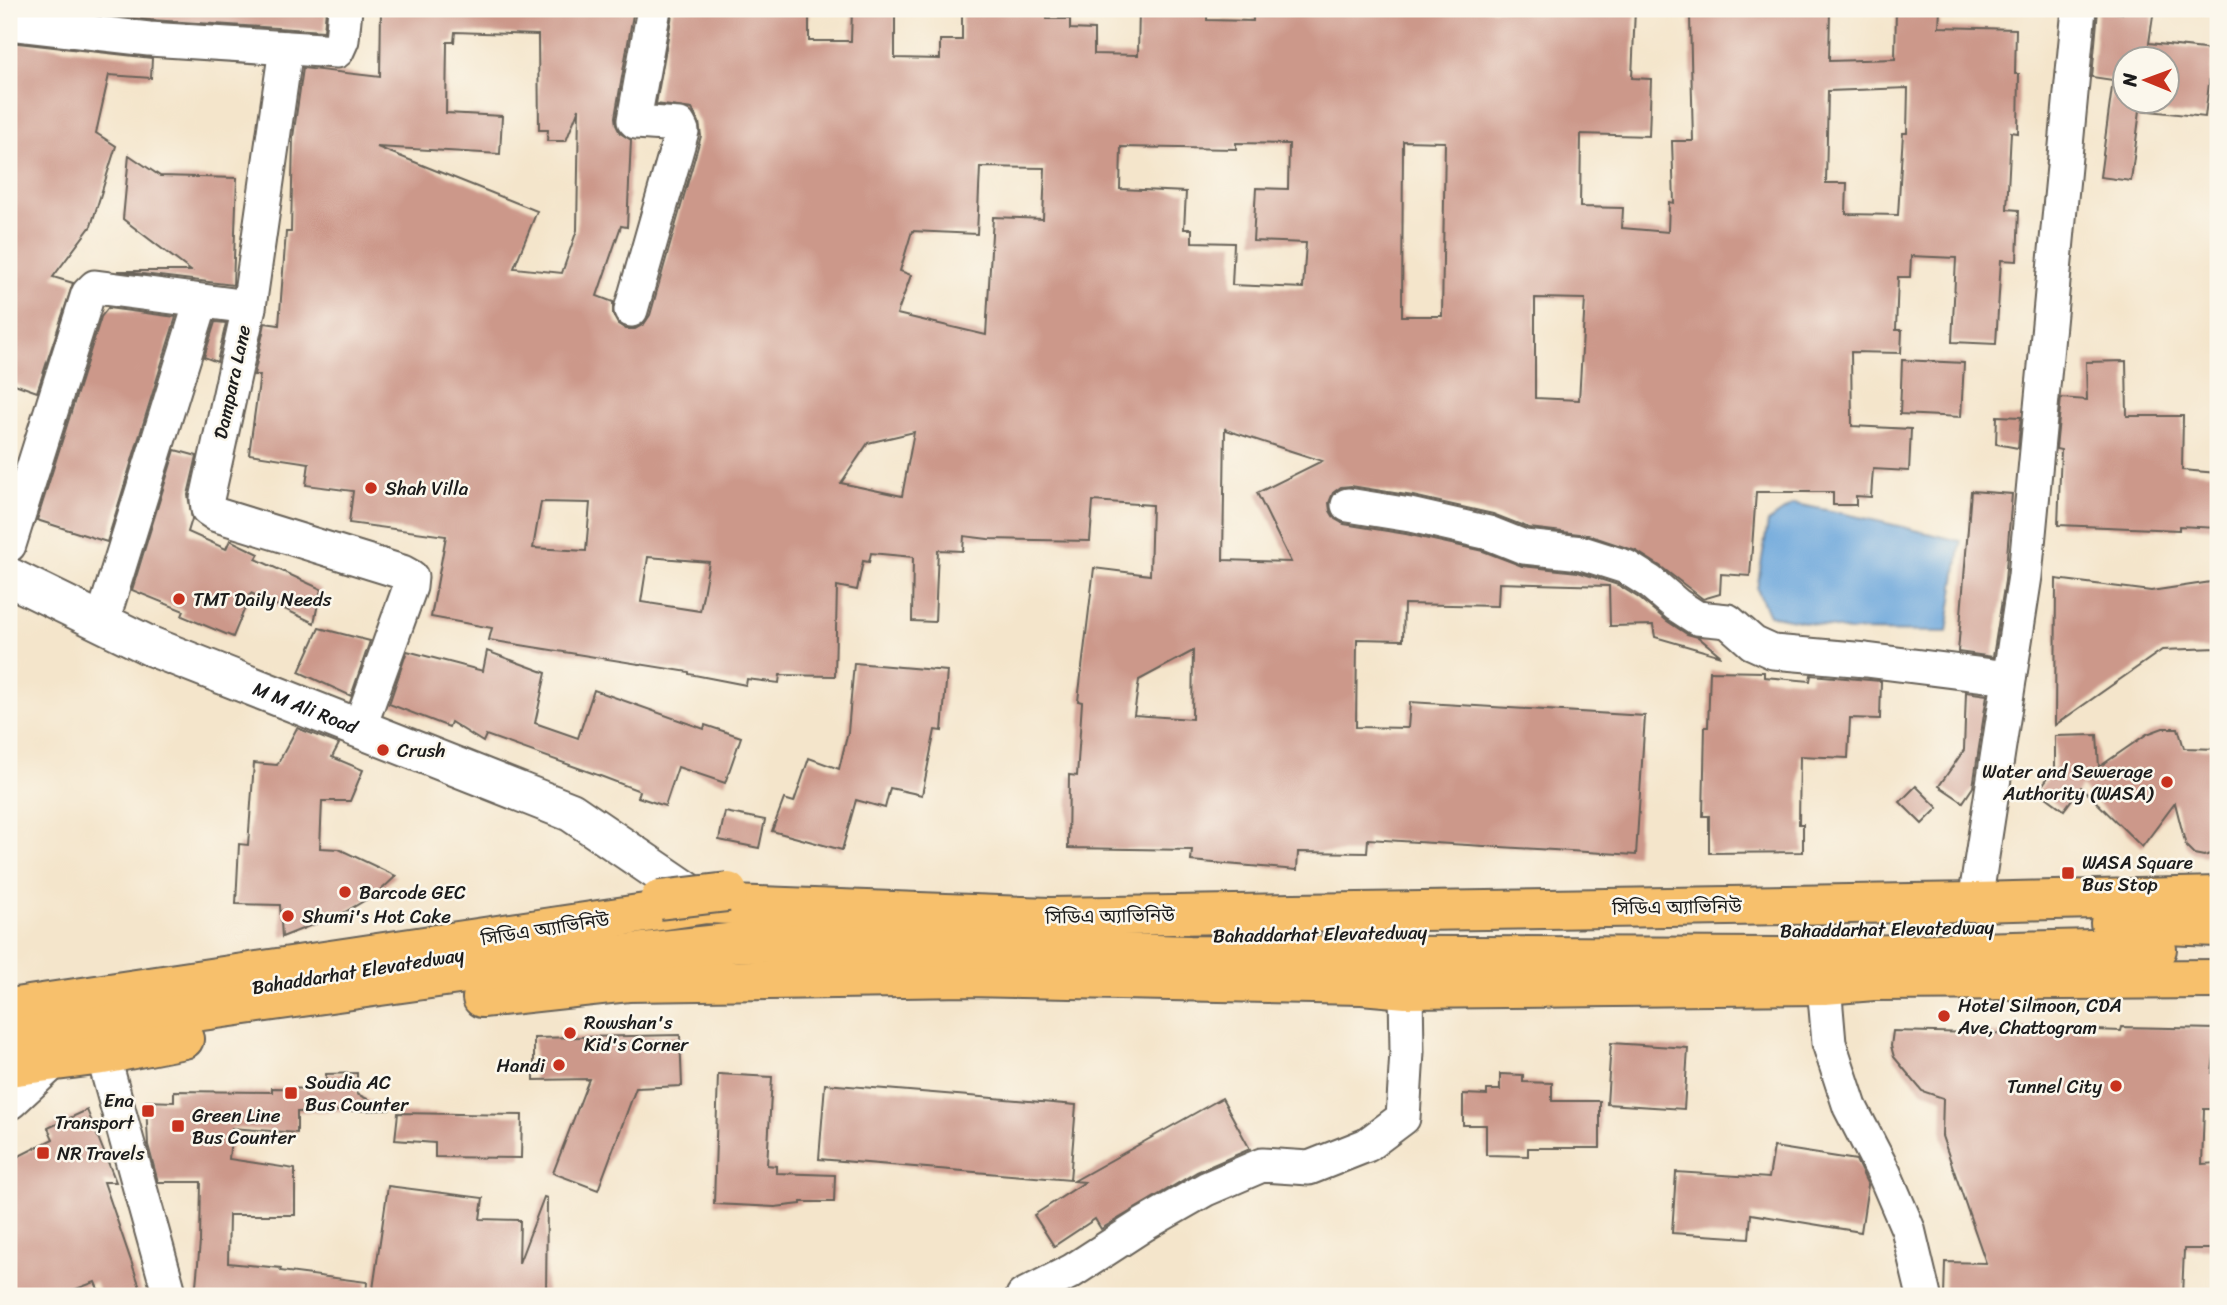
<svg xmlns="http://www.w3.org/2000/svg" width="2227" height="1305" viewBox="0 0 2227 1305" font-family="Sriracha,'Noto Sans Bengali',sans-serif">
	<style>
		.water { fill: #6aa6db; stroke: #43617c; stroke-width: 2 }
		.building { fill: #cc988a; fill-rule: evenodd }
		.lines { fill: none; stroke-linecap: round; stroke-linejoin: round }
		.minor-casing { stroke: #686259; stroke-width: 37 }
		.tertiary-casing { stroke: #686259; stroke-width: 42 }
		.trunk-casing { stroke: #686259; stroke-width: 42 }
		.minor { stroke: #fff; stroke-width: 33 }
		.tertiary { stroke: #fff; stroke-width: 38 }
		.trunk { stroke: #f7c06c; stroke-width: 38 }
		.trunk-bridge-casing { stroke: #686259; stroke-width: 42; stroke-linecap: butt }
		.trunk-bridge { stroke: #f7c06c; stroke-width: 38 }
		.poi-dot { fill: #c8321e; stroke: #fbf7ec; stroke-width: 2.5 }
		.labels { text-anchor: middle; dominant-baseline: central; stroke-width: 5; stroke-linejoin: round; paint-order: stroke }
		.street-label { font-size: 19px; fill: #1c1c1c; stroke: #fbf7ec }
		.poi-label { font-size: 19px; fill: #1c1c1c; stroke: #fbf7ec; text-anchor: start }
	</style>
	<rect width="100%" height="100%" fill="#fbf7ec"/>
	<filter id="ink" filterUnits="userSpaceOnUse"><feTurbulence type="fractalNoise" baseFrequency=".0143" numOctaves="2"/><feDisplacementMap in="SourceGraphic" scale="14" xChannelSelector="R" yChannelSelector="G"/><feConvolveMatrix kernelMatrix="1 2 1 2 8 2 1 2 1" color-interpolation-filters="sRGB"/></filter>
	<filter id="wash" filterUnits="userSpaceOnUse"><feTurbulence type="fractalNoise" baseFrequency=".00686" numOctaves="4" result="noise"/><feDisplacementMap in="SourceGraphic" scale="28" xChannelSelector="R" yChannelSelector="G"/><feGaussianBlur stdDeviation="1.57" result="paint"/><feColorMatrix in="noise" values="0 0 0 0 0 0 0 0 0 0 0 0 0 0 0 0 0 1.4 0 .05"/><feComposite in="paint" operator="in"/></filter>
	<g filter="url(#wash)">
		<rect width="100%" height="100%" fill="#f4e5cb"/>
		<path class="water" d="M1794 504C1850 513 1905 528 1961 541L1947 632 1849 631 1769 615 1757 589 1768 522Z"/>
		<g id="blocks">
			<g class="building">
				<polygon points="54,9 326,9 324,31 151,20"/>
				<path d="M381 9H634L615 117 616 125 620 133 631 140 627 227 621 226 597 296 613 302V315L618 324 626 329H635L644 324 650 315 701 136 699 122 692 109 656 104 673 9H809V41H851L852 9H895V58L940 59V40H962V9H1047V19H1070V29L1094 30V54L1138 55 1139 9H1207V20L1253 21V15H1325V9H1635L1632 78 1651 79 1649 136 1581 134 1580 207 1623 208 1622 228 1668 232 1669 202 1674 203 1672 141H1693L1690 16 1725 15V9H1830L1829 61 1895 59 1896 9H1940L1939 27 2016 29 2015 74H2019L2018 133 2011 132 2007 209 2019 210 2017 261 2001 260 1996 344 1952 342 1956 258 1911 256 1910 277H1898L1896 330H1902L1901 353 1851 352 1852 426 1911 429 1909 471 1873 469 1871 497 1856 496V505H1833V492H1756L1750 576 1721 574 1720 594 1703 599 1660 566 1636 551 1588 535 1529 528 1493 514 1413 496 1351 486 1341 487 1333 493 1329 503 1330 511 1335 519 1344 524 1406 534 1483 551 1522 566 1578 572 1618 585 1639 598 1667 621 1687 634 1698 637 1721 656 1655 637 1653 625 1610 626 1609 586 1499 583 1498 606 1404 604 1403 640 1357 639 1356 727 1408 728 1410 702 1645 716 1636 855 1368 839 1367 853 1298 852 1297 870 1191 861 1192 850 1068 848 1069 775 1077 776 1082 702 1078 701 1094 568 1150 575 1152 505 1093 501 1090 541 988 539 964 536 963 551 938 550 935 622 912 621 913 557 871 553 869 562 863 561 857 590 837 586 835 676 780 675 779 683 747 679 746 685 689 674V672L489 640 492 628 431 617 446 536 349 523 353 491 306 485 309 463 249 454 260 375H254L265 323 279 325 286 232H291L293 137 303 68 380 77ZM455 32 538 35 539 130H548L547 141H566L579 108 577 230 562 273 514 268 537 211 377 147 500 154 502 116 446 113 447 42H454ZM1908 88 1907 133H1903L1898 215 1846 214 1847 183H1826L1828 91ZM1403 141 1445 142 1442 316H1402ZM1236 143 1289 144 1288 189 1256 188 1253 241 1306 243 1303 288 1232 285 1234 243 1192 242V229H1184L1186 192 1120 189 1121 147 1236 149ZM980 167 1045 168 1043 219 993 217 986 335 897 314 911 275 900 271 912 231 977 234ZM1535 298 1585 299 1579 400 1535 398ZM1225 428 1226 430 1322 461 1257 493 1291 562 1223 560ZM914 432 902 496 841 483 868 443ZM541 502 590 503 586 551 533 548ZM648 557 709 562 700 611 641 602ZM1193 651 1192 719 1134 715 1139 680Z"/>
				<path d="M2122 9H2154L2149 43 2213 50 2205 117 2140 110 2131 181 2100 177 2113 80 2092 77 2098 10 2122 13ZM2125 60H2167V102H2125Z"/>
				<polygon points="9,42 152,58 151,78 109,75 96,133 116,146 91,226 53,277 73,283 37,392 9,382"/>
				<polygon points="129,155 160,176 237,178 233,285 118,271 191,271 123,219"/>
				<polygon points="108,308 176,317 107,542 37,520 101,317"/>
				<polygon points="215,322 226,323 217,362 204,357"/>
				<polygon points="1902,360 1964,363 1961,417 1900,414"/>
				<polygon points="2126,361 2127,416 2183,416 2182,470 2218,473 2218,528 2179,526 2179,530 2058,525 2061,450 2056,449 2061,398 2087,400 2086,362"/>
				<polygon points="1997,416 2021,417 2018,448 1996,444"/>
				<polygon points="175,450 197,456 188,495 192,519 188,532 226,549 230,540 259,554 256,559 321,589 314,623 251,593 233,637 182,616 184,611 132,590"/>
				<polygon points="1971,491 2012,494 2005,581 1993,657 1958,652"/>
				<polygon points="2056,579 2151,591 2218,581 2218,648 2162,650 2055,725"/>
				<polygon points="319,628 370,641 351,696 299,672"/>
				<polygon points="407,651 483,671 487,651 546,673 535,723 578,738 594,690 704,729 705,725 741,737 725,783 678,767 665,806 638,797 640,791 595,774 486,735 483,742 451,722 449,727 389,704"/>
				<polygon points="854,663 947,671 942,731 935,730 922,795 890,788 885,808 856,800 842,850 772,831 784,799 794,802 809,758 839,769 848,732"/>
				<polygon points="1710,671 1764,672 1764,677 1810,681 1811,675 1881,681 1880,719 1850,718 1848,758 1800,756 1799,824 1803,824 1803,852 1709,853 1709,816 1703,816 1705,727 1708,727"/>
				<polygon points="1966,692 1987,695 1973,787 1963,802 1939,786 1964,750"/>
				<polygon points="297,728 339,744 332,757 363,770 350,801 322,801 320,848 339,849 396,876 379,892 345,912 282,937 280,905 236,904 239,844 248,845 254,763 277,765"/>
				<polygon points="2163,728 2178,728 2184,748 2218,749 2218,852 2204,856 2194,854 2186,846 2175,803 2142,847 2081,787 2064,810 2038,791 2055,768 2055,736 2097,735 2099,767 2147,734"/>
				<polygon points="1916,786 1938,808 1922,824 1900,802"/>
				<polygon points="725,812 765,820 759,848 719,840"/>
				<polygon points="2017,1027 2121,1031 2122,1027 2217,1029 2212,1073 2218,1073 2218,1109 2204,1109 2202,1164 2218,1163 2218,1249 2184,1249 2182,1296 2151,1296 2151,1293 2065,1290 2065,1296 1944,1296 1945,1262 1986,1263 1942,1136 1943,1098 1922,1091 1894,1057 1891,1046 1893,1031 2017,1034"/>
				<polygon points="680,1035 682,1086 636,1088 598,1190 553,1173 589,1079 534,1080 534,1038"/>
				<polygon points="1611,1043 1688,1048 1684,1109 1607,1104"/>
				<polygon points="357,1073 357,1094 390,1110 297,1112 297,1133 232,1128 229,1159 295,1169 295,1215 229,1215 228,1263 281,1268 280,1271 367,1282 366,1296 195,1296 200,1242 201,1182 158,1182 148,1145 146,1101 174,1102 174,1091 272,1092 272,1088 326,1089 326,1074"/>
				<polygon points="718,1074 772,1077 767,1165 776,1166 776,1173 835,1175 834,1202 801,1202 801,1204 775,1207 714,1204"/>
				<polygon points="1500,1074 1523,1075 1523,1082 1552,1083 1552,1101 1600,1101 1600,1148 1528,1148 1528,1156 1486,1155 1486,1125 1463,1125 1463,1094 1487,1095 1487,1090 1500,1090"/>
				<polygon points="825,1084 1076,1105 1070,1180 819,1159"/>
				<polygon points="1222,1098 1250,1149 1197,1172 1101,1229 1095,1219 1054,1246 1034,1215 1085,1182 1074,1181"/>
				<polygon points="87,1110 116,1182 104,1182 143,1296 101,1296 95,1282 57,1296 9,1296 9,1161 53,1139 48,1128"/>
				<polygon points="398,1113 522,1115 521,1158 435,1157 435,1143 395,1140"/>
				<polygon points="1774,1147 1856,1160 1868,1185 1861,1232 1751,1214 1749,1238 1672,1233 1676,1172 1769,1178"/>
				<polygon points="388,1186 483,1198 480,1219 520,1220 519,1263 544,1197 547,1198 546,1296 372,1296"/>
			</g>
		</g>
	</g>
	<g filter="url(#ink)">
		<use href="#blocks" fill-opacity="0" stroke="#686259" stroke-width="2"/>
		<g class="lines">
			<g class="minor-casing">
				<g id="minor">
					<polyline points="9,23 149,39 337,51 342,40 345,9"/>
					<polyline points="249,307 286,48"/>
					<polyline points="631,310 682,131 679,125 636,122 634,120 654,9"/>
					<polyline points="1348,505 1410,515 1489,533 1524,547 1582,553 1626,567 1650,582 1677,605 1697,618 1728,621 1753,643 1773,652 1866,660 2009,678"/>
					<polyline points="9,545 88,294 95,287 249,307 207,499 208,509 217,515 402,572 411,577 410,587 359,729"/>
					<polyline points="102,622 201,302"/>
					<polyline points="1975,902 2025,576 2079,9"/>
					<polyline points="1824,985 1829,1043 1850,1107 1884,1173 1908,1229 1924,1296"/>
					<polyline points="103,1055 170,1296"/>
					<polyline points="1023,1296 1072,1271 1143,1225 1206,1189 1262,1165 1309,1168 1367,1145 1403,1118 1407,1052 1406,989"/>
				</g>
			</g>
			<g class="tertiary-casing">
				<g id="tertiary">
					<path id="s1" d="M9 577 150 646 571 812 706 904"/>
					<polyline points="9,1100 51,1061"/>
				</g>
			</g>
			<g class="trunk-casing">
				<g id="trunk">
					<polyline points="2110,923 2218,927"/>
					<polyline points="482,998 628,982 967,977 1362,985 1406,989 1824,985 1874,981 2218,979"/>
					<polyline points="9,1008 706,904 1050,917 1975,902 2218,896"/>
					<polyline points="9,1038 551,962 738,942 1190,955 1783,957 2131,948 2157,949"/>
					<polyline points="9,1067 103,1055 184,1039"/>
				</g>
			</g>
			<use href="#minor" class="minor"/>
			<use href="#tertiary" class="tertiary"/>
			<use href="#trunk" class="trunk"/>
			<g class="trunk-bridge-casing">
				<polyline id="trunk-bridge" points="659,900 728,892"/>
			</g>
			<use href="#trunk-bridge" class="trunk-bridge"/>
		</g>
	</g>
	<g class="poi-dot">
		<circle cx="371" cy="488" r="7"/>
		<circle cx="179" cy="599" r="7"/>
		<circle cx="383" cy="750" r="7"/>
		<circle cx="2167" cy="782" r="7"/>
		<rect x="2061" y="866" width="14" height="14" rx="3.5"/>
		<circle cx="345" cy="892" r="7"/>
		<circle cx="288" cy="916" r="7"/>
		<circle cx="1944" cy="1016" r="7"/>
		<circle cx="570" cy="1033" r="7"/>
		<circle cx="559" cy="1065" r="7"/>
		<circle cx="2116" cy="1086" r="7"/>
		<rect x="284" y="1086" width="14" height="14" rx="3.5"/>
		<rect x="141" y="1104" width="14" height="14" rx="3.5"/>
		<rect x="171" y="1119" width="14" height="14" rx="3.5"/>
		<rect x="36" y="1146" width="14" height="14" rx="3.5"/>
	</g>
	<g class="labels">
		<g class="street-label">
			<text transform="translate(232 382) rotate(-78)">Dampara Lane</text>
			<text stroke="none"><textPath href="#s1" startOffset="324">M M Ali Road</textPath></text>
			<text transform="translate(1677 907) rotate(-1)">সিডিএ অ্যাভিনিউ</text>
			<text transform="translate(1110 916) rotate(-1)">সিডিএ অ্যাভিনিউ</text>
			<text transform="translate(545 929) rotate(-9)">সিডিএ অ্যাভিনিউ</text>
			<text transform="translate(1887 929) rotate(-1)">Bahaddarhat Elevatedway</text>
			<text transform="translate(1320 934) rotate(-1)">Bahaddarhat Elevatedway</text>
			<text transform="translate(358 971) rotate(-9)">Bahaddarhat Elevatedway</text>
		</g>
		<g class="poi-label">
			<text x="385" y="488">Shah Villa</text>
			<text x="193" y="599">TMT Daily Needs</text>
			<text x="397" y="750">Crush</text>
			<text x="2153" y="771" text-anchor="end">Water and Sewerage<tspan x="2153" dy="22">Authority (WASA)</tspan></text>
			<text x="2082" y="862">WASA Square<tspan x="2082" dy="22">Bus Stop</tspan></text>
			<text x="359" y="892">Barcode GEC</text>
			<text x="302" y="916">Shumi's Hot Cake</text>
			<text x="1958" y="1005">Hotel Silmoon, CDA<tspan x="1958" dy="22">Ave, Chattogram</tspan></text>
			<text x="584" y="1022">Rowshan's<tspan x="584" dy="22">Kid's Corner</tspan></text>
			<text x="545" y="1065" text-anchor="end">Handi</text>
			<text x="305" y="1082">Soudia AC<tspan x="305" dy="22">Bus Counter</tspan></text>
			<text x="2102" y="1086" text-anchor="end">Tunnel City</text>
			<text x="134" y="1100" text-anchor="end">Ena<tspan x="134" dy="22">Transport</tspan></text>
			<text x="192" y="1115">Green Line<tspan x="192" dy="22">Bus Counter</tspan></text>
			<text x="57" y="1153">NR Travels</text>
		</g>
	</g>
	<rect width="2227" height="1305" fill="none" stroke="#fbf7ec" stroke-width="35"/>
	<g transform="translate(2146 80) rotate(271)"><circle r="33" fill="#fbf7ec" stroke="#a29f99" stroke-width="2"/>
	<path d="M0-5L12 26L0 18L-12 26Z" fill="#c8321e"/>
	<text y="-10" font-size="19" font-weight="bold" text-anchor="middle" fill="#1c1c1c">N</text>
	</g>
</svg>
